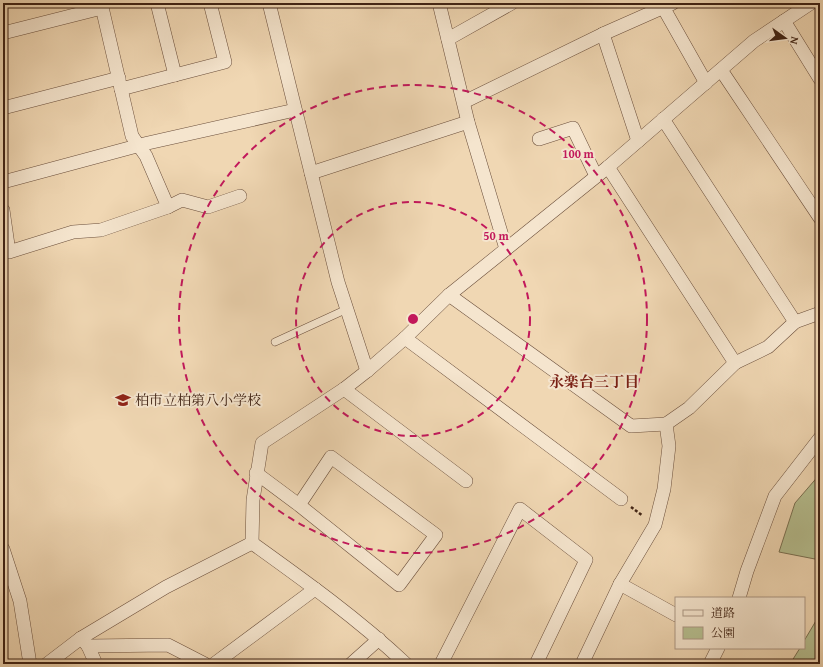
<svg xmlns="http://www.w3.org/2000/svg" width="823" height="667" viewBox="0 0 823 667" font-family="'Gentium Book Plus','Noto Serif JP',serif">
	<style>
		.green { fill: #b6bf90; stroke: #7a7052 }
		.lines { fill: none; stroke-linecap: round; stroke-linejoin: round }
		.lane-casing { stroke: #6b4f3c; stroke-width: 8 }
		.street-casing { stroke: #6b4f3c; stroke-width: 14 }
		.path { stroke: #3f2214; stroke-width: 2.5; stroke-dasharray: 3 2; stroke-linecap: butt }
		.lane { stroke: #f5e5ce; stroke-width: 7 }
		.street { stroke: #f5e5ce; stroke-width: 13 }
		.ring { fill: none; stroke: #c2185b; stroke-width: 2; stroke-dasharray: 7 5 }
		.labels { text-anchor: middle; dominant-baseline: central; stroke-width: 4; stroke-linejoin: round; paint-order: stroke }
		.poi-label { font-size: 14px; fill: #3f2214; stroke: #f5e5ce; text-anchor: start }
		.neighbourhood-label { font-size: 15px; font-weight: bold; fill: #7a1f14; stroke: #f5e5ce }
		.centre { fill: #c2185b; stroke: #f5e5ce; stroke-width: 2 }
		.ring-label { font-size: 12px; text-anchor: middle; font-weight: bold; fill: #c2185b; stroke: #f5e5ce; stroke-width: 4; stroke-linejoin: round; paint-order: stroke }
	</style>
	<rect width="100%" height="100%" fill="#f0d7b3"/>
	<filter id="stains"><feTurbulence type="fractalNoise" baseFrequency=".005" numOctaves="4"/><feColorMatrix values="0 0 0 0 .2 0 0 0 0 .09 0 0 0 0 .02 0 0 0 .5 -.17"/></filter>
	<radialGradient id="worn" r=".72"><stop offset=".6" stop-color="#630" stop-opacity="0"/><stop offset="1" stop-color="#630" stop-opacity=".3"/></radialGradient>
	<g class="green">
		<polygon points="820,474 820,560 779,552 795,503"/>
		<polygon points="820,614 820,664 790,664 800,648 804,648 804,641"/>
	</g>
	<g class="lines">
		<g class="lane-casing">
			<polyline id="lane" points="275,342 347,309"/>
		</g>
		<g class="street-casing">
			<g id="street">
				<polyline points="157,3 175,75"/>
				<polyline points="269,3 338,282 367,371"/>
				<polyline points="439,3 468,122 506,249"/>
				<polyline points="663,7 706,83"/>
				<polyline points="784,21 820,79"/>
				<polyline points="3,33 102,8"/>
				<polyline points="603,34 638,141"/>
				<polyline points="448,39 512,3"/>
				<polyline points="721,70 820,218"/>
				<polyline points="121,89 225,62 210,3"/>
				<polyline points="464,102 603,34 673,3"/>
				<polyline points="3,108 119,78"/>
				<polyline points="663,119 795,322"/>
				<polyline points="539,139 573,128 596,176"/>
				<polyline points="608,167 735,363"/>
				<polyline points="311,173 468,122"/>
				<polyline points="3,182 148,143 295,110"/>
				<polyline points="168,207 182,200 208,207 240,196"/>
				<polyline points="3,210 9,252 73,232 101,230 168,207 146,156 132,136 101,3"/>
				<polyline points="449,295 631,426 666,424"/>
				<polyline points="405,338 621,499"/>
				<polyline points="344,389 466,481"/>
				<polyline points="256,473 299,505 399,585 436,535 331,457 299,505"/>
				<polyline points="252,543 253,500 262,443 344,389 367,371 405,338 449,295 608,167 754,41 811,3"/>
				<path d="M252 543C305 581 358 619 406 664"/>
				<polyline points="3,549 20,601 30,664"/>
				<polyline points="620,584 676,615"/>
				<polyline points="739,598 747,571 775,496 820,438"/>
				<polyline points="81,638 88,646 168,645 205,664"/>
				<polyline points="88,646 96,664"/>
				<polyline points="47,664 81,638 166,587 252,543"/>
				<polyline points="214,664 315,589"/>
				<polyline points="351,664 379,639"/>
				<polyline points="441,664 520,509 586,560 536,664"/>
				<polyline points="582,664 620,584 655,525 664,489 669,446 666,424 689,408 735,363 768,347 795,322 820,313"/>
				<polyline points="710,664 718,648"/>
			</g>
		</g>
		<polyline class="path" points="631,507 643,516"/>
		<use href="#lane" class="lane"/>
		<use href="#street" class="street"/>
	</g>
	<g class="ring">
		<circle cx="413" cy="319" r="117"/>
		<circle cx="413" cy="319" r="234"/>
	</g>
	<defs>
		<g id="school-bare" transform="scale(1.2)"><path d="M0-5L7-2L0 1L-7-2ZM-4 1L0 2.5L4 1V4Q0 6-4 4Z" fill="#8f2418" stroke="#f5e5ce" stroke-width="2.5" paint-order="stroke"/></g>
	</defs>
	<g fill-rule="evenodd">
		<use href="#school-bare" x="123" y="400"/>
	</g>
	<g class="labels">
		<g class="poi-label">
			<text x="135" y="400">柏市立柏第八小学校</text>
		</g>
		<g class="neighbourhood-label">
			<text x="594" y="381">永楽台三丁目</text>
		</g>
	</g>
	<circle cx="413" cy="319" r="6" class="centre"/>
	<g class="ring-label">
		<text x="578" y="158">100 m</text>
		<text x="496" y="240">50 m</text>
	</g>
	<rect width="823" height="667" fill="none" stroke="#f0d7b3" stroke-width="16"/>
	<rect x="4" y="4" width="815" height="659" fill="none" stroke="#3f2214" stroke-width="2"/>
	<rect x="8" y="8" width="807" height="651" fill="none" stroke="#3f2214"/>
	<rect x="675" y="597" width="130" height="52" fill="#f5e5ce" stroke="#ac9784"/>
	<rect x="683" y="610" width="20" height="6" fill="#f5e5ce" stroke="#ac9784"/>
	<text x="711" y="617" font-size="12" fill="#3f2214">道路</text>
	<rect x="683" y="627" width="20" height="12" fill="#b6bf90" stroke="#ac9784"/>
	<text x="711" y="637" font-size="12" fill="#3f2214">公園</text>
	<g transform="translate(785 38) rotate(104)" stroke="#f5e5ce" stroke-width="3" paint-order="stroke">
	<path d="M0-3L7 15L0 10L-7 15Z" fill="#3f2214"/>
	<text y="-6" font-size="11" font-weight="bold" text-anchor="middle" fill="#3f2214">N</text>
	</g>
	<rect width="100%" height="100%" filter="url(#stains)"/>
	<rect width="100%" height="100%" fill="url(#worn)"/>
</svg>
